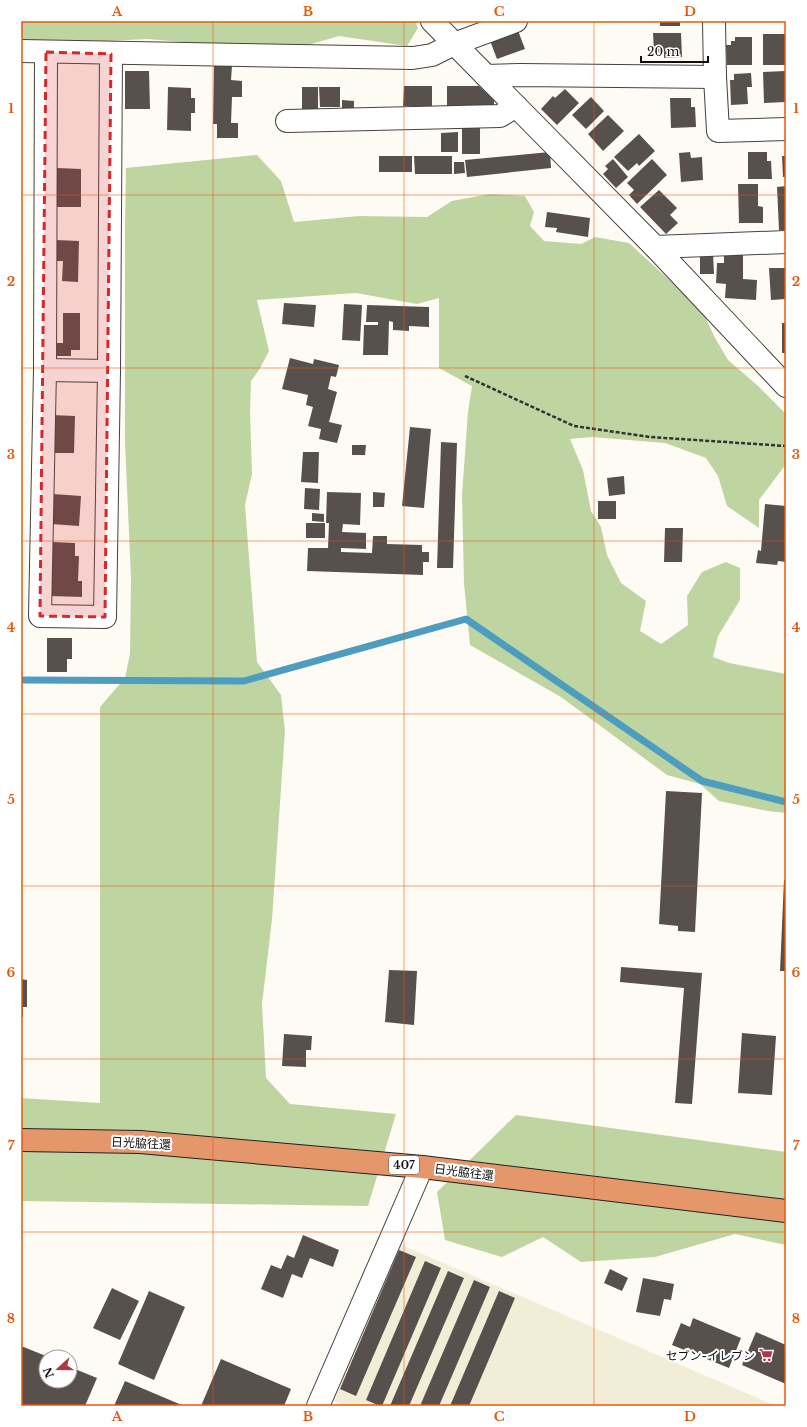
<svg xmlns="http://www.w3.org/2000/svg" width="807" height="1427" viewBox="0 0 807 1427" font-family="'Libre Baskerville','Noto Sans JP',serif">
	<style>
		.farmland { fill: #f2edd6 }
		.forest { fill: #bed5a1 }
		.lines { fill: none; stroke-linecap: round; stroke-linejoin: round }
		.stream { stroke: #4c9dbf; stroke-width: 7 }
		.building { fill: #57504d }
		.minor-casing { stroke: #434343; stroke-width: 24 }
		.highway-casing { stroke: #212121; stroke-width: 24 }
		.path { stroke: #323232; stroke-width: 2.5; stroke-dasharray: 4 2; stroke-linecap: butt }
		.minor { stroke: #fff; stroke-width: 22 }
		.highway { stroke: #e5966b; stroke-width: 22 }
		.marked { fill: #d62828; fill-opacity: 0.2; stroke: #d62828; stroke-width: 3; stroke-dasharray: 8 5; stroke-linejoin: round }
		.grid { fill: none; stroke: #e8590c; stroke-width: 1; stroke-opacity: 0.55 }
		.labels { text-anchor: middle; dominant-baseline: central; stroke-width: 4; stroke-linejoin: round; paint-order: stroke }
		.shield { fill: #fff; stroke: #585858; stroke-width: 1 }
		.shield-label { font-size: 11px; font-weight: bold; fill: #101010 }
		.street-label { font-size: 12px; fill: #101010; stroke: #fff }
		.poi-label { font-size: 12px; fill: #101010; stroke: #fff; text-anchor: end }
		.neatline { fill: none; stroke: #e8590c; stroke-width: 1.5 }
		.grid-label { font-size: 13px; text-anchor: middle; font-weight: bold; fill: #e8590c }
	</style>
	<rect width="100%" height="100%" fill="#fefbf4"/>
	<polygon class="farmland" points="399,1244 776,1406 346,1406 329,1399"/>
	<g class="forest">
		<polygon points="21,21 415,21 418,28 407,46 339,36 308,45 230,46 147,39 50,44 21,42"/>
		<polygon points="257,155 281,181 294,222 359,216 427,217 452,201 490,194 525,196 534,212 530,226 544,241 581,244 595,237 629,243 702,310 714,336 728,360 757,385 786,414 786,464 759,500 759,528 727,506 718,476 706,458 665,443 592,437 570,439 583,470 591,511 601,527 607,555 621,583 646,601 640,631 661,644 688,625 687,596 702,572 726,562 740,568 740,600 718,636 713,657 729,663 786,674 786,813 768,811 719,801 700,784 667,775 561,697 470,645 464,583 462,495 468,412 472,386 439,368 439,298 417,304 356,293 257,300 269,351 259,370 251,381 250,411 252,474 245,505 257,662 281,695 285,731 272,919 262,1004 266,1078 290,1104 396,1114 368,1206 21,1201 21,1098 100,1103 100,707 125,678 130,654 131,578 125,442 125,225 126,168"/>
		<polygon points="516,1115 786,1152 786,1245 735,1234 655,1257 581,1262 543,1237 502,1257 445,1240 437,1192"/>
	</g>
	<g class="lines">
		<polyline class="stream" points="21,680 244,681 466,619 702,781 786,802"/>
	</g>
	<g class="building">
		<rect x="660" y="21" width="20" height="5"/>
		<polygon points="517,28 525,49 497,59 489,38"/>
		<polygon points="653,33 681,33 682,57 664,58 664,52 654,52"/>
		<rect x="763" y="34" width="23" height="31"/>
		<polygon points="735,37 752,37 752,65 727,65 726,45 731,45 731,41 735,41"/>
		<polygon points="214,65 232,66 231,80 242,81 242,97 232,97 231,123 238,123 238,138 217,138 217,124 213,124"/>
		<polygon points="125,71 149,71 150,109 125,109"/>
		<polygon points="785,71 786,102 764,103 763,72"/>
		<polygon points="751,73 752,87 747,87 748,104 731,105 730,80 734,80 734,74"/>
		<polygon points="404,86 432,86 432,106 403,106"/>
		<polygon points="447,86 479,86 494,100 494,110 470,106 447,106"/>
		<polygon points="168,87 191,88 191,98 195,98 195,113 191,113 191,131 167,130"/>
		<rect x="302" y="87" width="16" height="26"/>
		<polygon points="319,87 340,87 340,107 320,107"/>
		<polygon points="565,89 579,103 557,125 541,109 553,96 555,98"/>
		<polygon points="591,97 604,111 586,129 572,115"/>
		<polygon points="670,98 691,98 691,107 695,107 696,127 671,128"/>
		<polygon points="342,100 354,101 354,112 342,111"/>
		<polygon points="608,115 624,131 603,151 588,134"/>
		<rect x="462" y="125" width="18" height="29"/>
		<polygon points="458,132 458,152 441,152 441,133"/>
		<polygon points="639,134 655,151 639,166 637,163 628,171 614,157"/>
		<polygon points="550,152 551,168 467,177 465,160"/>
		<polygon points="690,152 691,158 702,157 703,180 681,182 679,153"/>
		<polygon points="748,152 767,152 767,161 771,161 772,179 748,179"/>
		<rect x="379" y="156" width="33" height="16"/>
		<polygon points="414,156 452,156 452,174 415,174"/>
		<polygon points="782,156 786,156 786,177 783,177"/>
		<polygon points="613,159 628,177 616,188 603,174 608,169 605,166"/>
		<polygon points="652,159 667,175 637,204 629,195 634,190 627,183"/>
		<polygon points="454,162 464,162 465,173 454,174"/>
		<polygon points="57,168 81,169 81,207 57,207"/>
		<polygon points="738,184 758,184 758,206 763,207 763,223 739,223"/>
		<polygon points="786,186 786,230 779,230 777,187"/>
		<polygon points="659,190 677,208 670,215 678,223 666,234 640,207"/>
		<polygon points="547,212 590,218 588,237 556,232 557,228 545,227"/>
		<polygon points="56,240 79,241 78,282 62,281 63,261 56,261"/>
		<polygon points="700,253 713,253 714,274 700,274"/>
		<polygon points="724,254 743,255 743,279 757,280 756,300 725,298 726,284 716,283 717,263 724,263"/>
		<polygon points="769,268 786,268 786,299 771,300"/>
		<polygon points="284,303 316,305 314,327 282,324"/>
		<polygon points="344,304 362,305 360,341 342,340"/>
		<polygon points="367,305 429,307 429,327 409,326 409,331 393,330 393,322 389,321 388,355 363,355 364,325 378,325 378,322 366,322"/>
		<polygon points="63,313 80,313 80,350 71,350 71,356 57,356 57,343 63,343"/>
		<rect x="782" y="323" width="4" height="30"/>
		<polygon points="290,358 313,364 314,359 339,365 336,377 331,376 328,389 337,392 329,422 342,425 337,443 319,439 321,429 308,426 313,407 306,405 308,395 282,389"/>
		<polygon points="51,415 75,416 74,453 50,453"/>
		<polygon points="410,427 431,429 424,508 402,506"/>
		<polygon points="441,442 457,443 453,568 437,568"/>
		<polygon points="352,445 366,445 365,455 352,455"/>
		<polygon points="303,452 319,452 318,483 301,482"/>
		<polygon points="624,476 625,494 609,496 607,478"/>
		<polygon points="305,488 320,489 319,510 304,509"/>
		<polygon points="327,492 361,493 360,525 343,524 342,532 366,533 366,549 341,548 341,552 372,553 373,536 387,536 387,544 422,545 422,552 429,552 429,562 423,562 423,575 307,571 308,548 328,548 329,523 326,523"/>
		<polygon points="373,492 385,493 384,507 373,507"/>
		<polygon points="53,494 81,496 79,526 51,524"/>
		<rect x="598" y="501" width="18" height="18"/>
		<polygon points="765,504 786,506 786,562 778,561 777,565 756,563 758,550 761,551"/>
		<polygon points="312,513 324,514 324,522 312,521"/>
		<rect x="306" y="523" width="19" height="15"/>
		<polygon points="665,528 683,528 682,562 664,562"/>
		<polygon points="52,542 75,543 75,556 79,556 78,581 82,581 82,597 50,596"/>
		<polygon points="47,638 72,638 72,659 67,659 67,672 47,672"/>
		<polygon points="666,791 702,793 695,932 678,931 678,926 659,924"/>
		<polygon points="784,880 786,880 786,971 780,971"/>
		<polygon points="621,967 702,973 692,1104 675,1103 684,988 620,982"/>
		<polygon points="389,970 417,971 414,1025 385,1022"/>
		<polygon points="21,979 27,980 27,1007 23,1007 23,1017 21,1017"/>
		<polygon points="742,1033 776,1036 772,1095 738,1093"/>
		<polygon points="284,1034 312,1036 311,1050 306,1050 306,1067 282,1066"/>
		<polygon points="303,1235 339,1250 333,1267 310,1258 302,1278 292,1274 283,1298 261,1289 271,1265 281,1269 287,1255 294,1258"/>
		<polygon points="399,1250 416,1257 356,1396 340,1389"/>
		<polygon points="425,1261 441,1268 382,1406 380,1406 366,1400"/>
		<polygon points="610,1269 628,1278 622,1291 604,1283"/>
		<polygon points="448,1271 464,1278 409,1406 390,1406"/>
		<polygon points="643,1278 674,1284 671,1300 664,1299 660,1316 636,1312"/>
		<polygon points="474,1280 490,1287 439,1406 420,1406"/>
		<polygon points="112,1288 139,1301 120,1340 93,1328"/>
		<polygon points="149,1291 185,1307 154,1380 118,1364"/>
		<polygon points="499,1291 515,1298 469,1406 450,1406"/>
		<polygon points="693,1318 741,1338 729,1368 672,1345 681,1323 690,1327"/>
		<polygon points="756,1332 786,1345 786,1384 742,1365"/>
		<polygon points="21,1346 46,1356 46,1381 70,1381 70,1367 97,1378 85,1406 21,1406"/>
		<polygon points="221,1359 291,1389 284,1406 201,1406"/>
		<polygon points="125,1381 184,1406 114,1406"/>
	</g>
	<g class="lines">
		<g class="minor-casing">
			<g id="minor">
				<polyline points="432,21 655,247 786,386"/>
				<polyline points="21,51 413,58 432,55 454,44 516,21"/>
				<polyline points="46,52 45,370 40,616 105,617 109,371 111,54"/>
				<polyline points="486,76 520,75 715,77 714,21"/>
				<polyline points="715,77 718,131 786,129"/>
				<polyline points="287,121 500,116 516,106"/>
				<polyline points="655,247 786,242"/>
				<polyline points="45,370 109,371"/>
				<polyline points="318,1406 422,1167"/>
			</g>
		</g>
		<g class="highway-casing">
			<polyline id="highway" points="21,1140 140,1142 422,1167 786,1211"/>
		</g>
		<polyline class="path" points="465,376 574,426 650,437 786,446"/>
		<use href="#minor" class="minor"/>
		<use href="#highway" class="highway"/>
	</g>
	<path class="marked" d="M46 52 111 54 105 617 40 616Z"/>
	<path class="grid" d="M213 21V1406M404 21V1406M594 21V1406M21 195H786M21 368H786M21 541H786M21 714H786M21 886H786M21 1059H786M21 1232H786"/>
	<defs>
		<g id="supermarket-bare" transform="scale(1.08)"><path d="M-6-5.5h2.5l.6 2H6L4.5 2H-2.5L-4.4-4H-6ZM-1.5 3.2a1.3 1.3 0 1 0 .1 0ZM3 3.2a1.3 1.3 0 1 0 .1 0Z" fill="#b23649" stroke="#fff" stroke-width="2.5" paint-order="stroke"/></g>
	</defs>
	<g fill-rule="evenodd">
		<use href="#supermarket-bare" x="766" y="1355"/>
	</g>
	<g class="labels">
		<rect class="shield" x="389" y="1156" width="30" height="18" rx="3"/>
		<g class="shield-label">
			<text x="404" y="1165">407</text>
		</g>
		<g class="street-label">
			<text transform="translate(141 1143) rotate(3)">日光脇往還</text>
			<text transform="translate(464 1172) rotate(7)">日光脇往還</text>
		</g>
		<g class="poi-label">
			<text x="755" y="1355">セブン-イレブン</text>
		</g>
	</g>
	<rect width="807" height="1427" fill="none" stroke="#ffffff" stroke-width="44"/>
	<g transform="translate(58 1369) rotate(249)"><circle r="19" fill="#ffffff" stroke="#9f9f9f"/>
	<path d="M0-3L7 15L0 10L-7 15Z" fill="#b23649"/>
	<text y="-6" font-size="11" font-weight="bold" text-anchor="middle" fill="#101010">N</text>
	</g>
	<path d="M641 56v6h67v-6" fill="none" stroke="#101010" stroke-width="2"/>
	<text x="647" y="56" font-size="12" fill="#101010" stroke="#ffffff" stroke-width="3" paint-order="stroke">20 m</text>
	<rect x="22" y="22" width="763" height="1383" class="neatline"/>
	<g class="grid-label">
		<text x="117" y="16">A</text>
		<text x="308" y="16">B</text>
		<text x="499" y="16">C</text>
		<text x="690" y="16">D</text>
		<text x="11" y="113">1</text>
		<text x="796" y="113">1</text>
		<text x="11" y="286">2</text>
		<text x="796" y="286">2</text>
		<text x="11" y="459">3</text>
		<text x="796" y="459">3</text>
		<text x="11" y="632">4</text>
		<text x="796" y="632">4</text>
		<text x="11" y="804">5</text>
		<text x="796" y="804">5</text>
		<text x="11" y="977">6</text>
		<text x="796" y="977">6</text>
		<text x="11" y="1150">7</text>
		<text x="796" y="1150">7</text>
		<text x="11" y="1323">8</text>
		<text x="796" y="1323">8</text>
		<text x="117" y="1421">A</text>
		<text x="308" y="1421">B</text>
		<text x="499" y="1421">C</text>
		<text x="690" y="1421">D</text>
	</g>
</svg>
